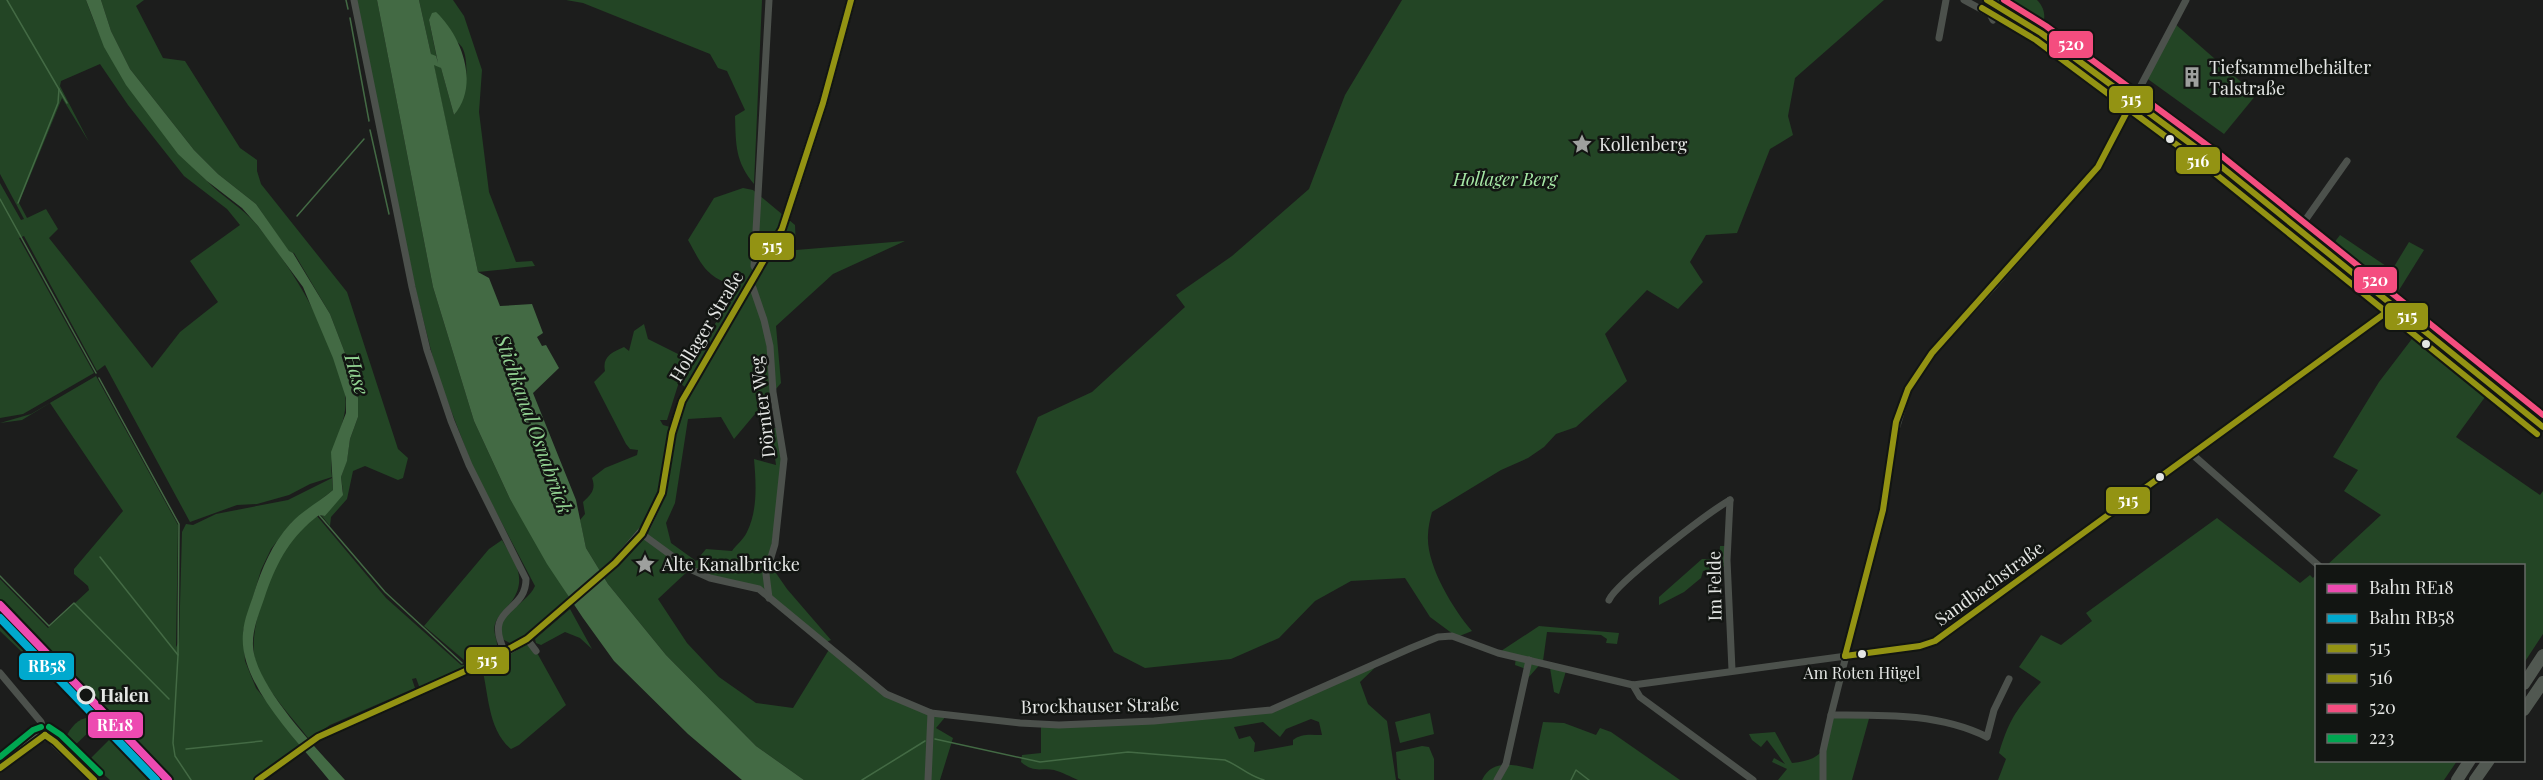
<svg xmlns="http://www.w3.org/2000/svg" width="2543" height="780" viewBox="0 0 2543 780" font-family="'Playfair Display',serif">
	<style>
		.green { fill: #234525; fill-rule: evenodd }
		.water { fill: #436a44 }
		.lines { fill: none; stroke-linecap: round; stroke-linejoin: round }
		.stream { stroke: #436a44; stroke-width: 1.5 }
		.street { stroke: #4c514c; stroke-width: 7 }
		.secondary { stroke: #565d56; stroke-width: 9 }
		.highway { stroke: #515851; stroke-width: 12 }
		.bus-1-casing { stroke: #121512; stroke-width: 10 }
		.bus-2-casing { stroke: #121512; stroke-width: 10 }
		.bus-3-casing { stroke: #121512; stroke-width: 10 }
		.bus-4-casing { stroke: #121512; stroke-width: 10 }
		.bus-1 { stroke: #939313; stroke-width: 6 }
		.bus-2 { stroke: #939313; stroke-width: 6 }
		.bus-3 { stroke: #f44d7f; stroke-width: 6 }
		.bus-4 { stroke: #00a651; stroke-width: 6 }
		.rail-1-casing { stroke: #121512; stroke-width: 12 }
		.rail-2-casing { stroke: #121512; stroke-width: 12 }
		.rail-1 { stroke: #ed4ab1; stroke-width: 8 }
		.rail-2 { stroke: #00a9ce; stroke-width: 8 }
		.bus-dot { fill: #e4e6e4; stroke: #121512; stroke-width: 2 }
		.stop-dot { fill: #121512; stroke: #e4e6e4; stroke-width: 3 }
		.labels { text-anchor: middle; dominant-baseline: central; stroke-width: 5; stroke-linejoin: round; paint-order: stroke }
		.bus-label { font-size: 16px; fill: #e4e6e4; stroke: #121512 }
		.poi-label { font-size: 18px; fill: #e4e6e4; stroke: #121512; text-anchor: start }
		.park-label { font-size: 18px; font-style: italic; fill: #a6e8a6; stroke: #121512 }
		.street-label { font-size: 18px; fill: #e4e6e4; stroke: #121512 }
		.stop-label { font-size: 18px; font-weight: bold; fill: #e4e6e4; stroke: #121512; text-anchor: start }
		.water-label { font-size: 20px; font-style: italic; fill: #92d392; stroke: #121512 }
		.line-badge { stroke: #121512; stroke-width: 2 }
		.badge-label { font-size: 16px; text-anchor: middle; font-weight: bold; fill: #fff }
	</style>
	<rect width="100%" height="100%" fill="#1c1d1c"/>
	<g class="green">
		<path d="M0 0H86C108 62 131 93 173 142 184 155 194 169 206 180 222 197 242 207 257 225 296 273 328 328 344 389 352 421 327 445 332 477L310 484 289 495 257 504 237 505 190 522 105 365 97 371 24 236 19 238 94 373 23 414 0 418V183L21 220 24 219 0 174ZM100 64 128 105 184 176 227 209 240 225 190 261 218 302 180 332 152 368 49 238 58 229 46 209 27 218 19 203 62 98 89 142 60 86 61 81Z"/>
		<polygon points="101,0 144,0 136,6 163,58 185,61 240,148 257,160 257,171 261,184 347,292 398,449 408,458 403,478 398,480 365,466 353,471 347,499 331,517 330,526 321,515 325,516 343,492 341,477 347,460 350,439 358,417 358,398 350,366 330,314 294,253 289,252 256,204 218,174 194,150 130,69 111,31"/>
		<path d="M357 0H377L433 287 474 421 510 499 569 597 527 634 512 644 502 639C493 614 527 605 535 586L474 470 437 374 416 291 383 137Z"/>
		<path d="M419 0H453L464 16 482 70 479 112 489 192 516 262 532 261 535 266 478 272 433 62 441 68 454 115C465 102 471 63 462 47 456 39 437 27 429 20L438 64 431 54Z"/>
		<path d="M566 0H762L754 184C735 161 736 145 735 116L745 110 727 71 718 68 710 54 583 3Z"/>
		<path d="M1402 0H1884L1795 78 1788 116 1793 135 1770 149 1737 233 1706 235 1690 262 1703 282 1678 309 1647 290 1605 334 1627 381 1576 427 1556 434 1544 447 1528 458 1501 470 1432 512C1430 519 1428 528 1428 535 1426 565 1453 609 1472 631L1457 637 1430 617 1405 578 1351 581 1315 601 1279 638 1231 659 1145 668 1114 652 1016 472 1038 417 1092 392 1185 307 1176 295 1232 256 1309 189 1345 95Z"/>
		<path d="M1987 0H2037C2047 10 2045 21 2041 33Z"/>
		<polygon points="2174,23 2256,95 2224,134 2145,77"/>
		<path d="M743 188 753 190 795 225 796 250 905 241 833 274 776 326 781 383 734 439 721 417 688 419 675 503 666 523 671 543 696 561 706 549 732 551C736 545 744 539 747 532 758 510 756 482 754 459L776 465 771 428H778L784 459 769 563 787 589 831 640 824 643 759 589 690 569 658 599 687 643 719 677 756 703 793 708 830 648 886 694 947 715 936 728 953 738 940 780H804L756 746 666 655 608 584 586 548 580 520 585 514 583 502C592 494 596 489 592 478L605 468 637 455 638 450 630 449 626 444 594 382 605 371C602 357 612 352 624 347L629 351 634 331 644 324 648 339 684 357C704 337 729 315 732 285 705 276 701 263 688 240L714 198ZM679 382 687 389 670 427 663 425 660 420H667Z"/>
		<polygon points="2340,235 2392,270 2409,242 2424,250 2391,303 2327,252"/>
		<polygon points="2421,327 2493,386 2456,437 2540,495 2543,491 2543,634 2524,663 2524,566 2326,566 2381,515 2344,491 2358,470 2333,457 2379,382"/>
		<polygon points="96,376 178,525 176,647 179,642 182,532 186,524 193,525 216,514 288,500 332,478 333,490 291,523 271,549 261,570 243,631 245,661 256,688 303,747 258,780 172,780 0,600 0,579 48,628 89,590 88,586 74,574 74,569 123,511 50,403 22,420 0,423 31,414"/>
		<path d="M317 516 386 598 461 665H467L422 686H419L416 678 412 679 415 688 330 725 309 739C291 716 267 692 256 663 246 633 270 571 288 545 295 533 306 525 317 516Z"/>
		<path d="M2217 518 2300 583 2310 575 2313 578 2316 574V760L2457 761 2444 780H1998L2006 759 1999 753C2009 719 2018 707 2041 682L2019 667 2041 635 2061 645 2092 621 2086 613Z"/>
		<path d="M502 540C514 560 528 578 512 601 507 608 498 615 495 624 492 634 500 642 496 651L473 663 469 658 464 660 424 626 489 549Z"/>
		<polygon points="1720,546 1728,546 1727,566 1703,571 1701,578 1684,592 1659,605 1659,597 1702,559 1719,559"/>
		<polygon points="570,609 592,649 580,638 565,632 541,645 536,643 535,639"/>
		<polygon points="0,616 51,668 50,673 45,674 0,631"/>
		<polygon points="1539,626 1619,633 1617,644 1606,643 1607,639 1601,635 1547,632 1543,661 1521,686 1526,669 1515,665 1516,657 1498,653"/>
		<path d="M527 639 536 651 566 705 519 745 511 749C487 729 489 692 481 664Z"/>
		<path d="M1383 660 1360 682 1368 704 1387 721 1396 780H1078C1071 777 1062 772 1054 770 1042 767 1035 774 1021 762L1022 755 1041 753V724L1059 725 1271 710ZM1311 719 1319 722 1322 735C1311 735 1302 733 1293 740V745L1254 752 1255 743 1250 736 1239 739 1234 727 1263 722 1280 737 1286 729Z"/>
		<polygon points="1550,668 1566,671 1559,694 1554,692"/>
		<polygon points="1430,713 1434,734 1400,743 1395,722"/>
		<path d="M1831 715H1870L1852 780H1778L1787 769 1772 762 1774 758 1785 764 1767 740 1761 747 1752 740 1749 734 1775 732 1792 763C1829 759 1824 746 1831 715Z"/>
		<path d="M86 718 93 728 70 750 64 741C68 732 75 720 86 718Z"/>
		<path d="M1543 722 1564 723 1596 735 1600 728 1611 732 1680 780H1482C1492 758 1515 765 1533 769Z"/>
		<polygon points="112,737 141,767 148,765 162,780 110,780 101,772 84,765"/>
		<polygon points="1422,746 1429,747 1434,759 1434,780 1401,780 1398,778 1396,752"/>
	</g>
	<g class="water">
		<path d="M86 0H101L111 31 130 69 194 150 218 174 256 204 289 251 293 253 330 314 350 366 358 398V417L350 439 347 461 341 477 343 495 325 516 319 515C291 536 278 560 266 593 261 609 252 628 253 646 255 686 318 750 345 780H329C298 741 238 684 243 633 244 619 250 606 254 593 262 568 272 544 290 524 302 511 319 502 333 490L331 452 346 413V398L333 358 303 287 258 226 242 208 207 181 178 154 126 85 104 47Z"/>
		<path d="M377 0H419L431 54 436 56 438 63 429 20 432 13 436 12C462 36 480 85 454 115L441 68 434 65 478 272 489 278 500 306 532 304 543 333 537 337 542 346 546 345 559 368 533 393 576 500 586 548 608 584 666 655 756 746 804 780H742L688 734 614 661 583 618 547 564 510 499 474 421 433 287Z"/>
	</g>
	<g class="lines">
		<g class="stream">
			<polyline points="7,0 67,103"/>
			<polyline points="346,0 348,9"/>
			<polyline points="350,18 369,121"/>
			<polyline points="370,130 389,214"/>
			<polyline points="0,199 96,373"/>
			<polyline points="18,203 58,103 59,89"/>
			<polyline points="297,216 364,139"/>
			<polyline points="2324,256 2336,267"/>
			<polyline points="2340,271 2385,307"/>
			<polyline points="99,378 179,524 178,655 173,743 175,756 191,780"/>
			<polyline points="319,515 385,592 462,663"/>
			<polyline points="100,557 178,655"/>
			<polyline points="0,576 49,626 74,603 169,699"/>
			<path d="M935 739 1040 762 1128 752 1225 760C1240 766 1248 776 1264 780"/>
			<polyline points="186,749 262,741"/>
			<polyline points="862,780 925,741"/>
			<polyline points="1571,780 1576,770 1589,780"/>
		</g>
		<g class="street">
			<path d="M354 0 412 287 427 350 451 421 469 465 526 579C526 614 482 606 505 652"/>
			<polyline points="1964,0 1990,14 1993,20"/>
			<polyline points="1939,38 1946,0"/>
			<polyline points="2299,229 2347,161"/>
			<polyline points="758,272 754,266 769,0"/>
			<polyline points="750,285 753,288 764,320 770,346 773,392 784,459 775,544 766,574 769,598"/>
			<polyline points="2193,455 2319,566"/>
			<polyline points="1730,500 1727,560 1732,670"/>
			<polyline points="642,534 690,569 710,578 759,589 886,694 931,713 1020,723 1059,725 1154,721 1271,710 1411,648 1438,637 1452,636 1498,653 1633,685 1920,646 1935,641 2395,306"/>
			<path d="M1609 600C1616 583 1709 512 1730 500"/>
			<polyline points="527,639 536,651"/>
			<polyline points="0,673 41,722 45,735"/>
			<polyline points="1633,685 1640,697 1753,780"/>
			<path d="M1831 715C1883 715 1939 713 1987 737L1994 710 2009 679"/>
			<polyline points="928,780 931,713"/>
			<polyline points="1497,780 1506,764 1529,660"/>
			<polyline points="1823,780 1823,751 1831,715 1883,510 1892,443 1908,389 1932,353 1995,285 2098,167 2186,0"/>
		</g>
		<g class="secondary">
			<polyline points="1987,0 2041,33 2218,164 2543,427"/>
			<polyline points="505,652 527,639 615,563 646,527 662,493 672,433 682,401 782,229 823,103 851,0"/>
			<polyline points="0,768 38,738 48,736 94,780"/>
		</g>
		<g class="highway">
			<polyline points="2524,684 2543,655"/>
			<polyline points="2524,710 2543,682"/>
			<polyline points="2457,780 2470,760"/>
			<polyline points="2475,780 2489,760"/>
		</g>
		<g class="bus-1-casing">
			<g id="bus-1">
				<polyline points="1987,0 2041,33 2218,164 2543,427"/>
				<polyline points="1845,656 1920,646 1935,641 2395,306"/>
				<polyline points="1845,656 1883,510 1896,422 1908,389 1932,353 2098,167 2133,100"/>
				<polyline points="45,735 55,742 94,780"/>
				<polyline points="0,768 45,735"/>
				<polyline points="258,780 318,737 481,664 527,639 615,563 642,534 662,493 672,433 682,401 782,229 823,103 851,0"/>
			</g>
		</g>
		<g class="bus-2-casing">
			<polyline id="bus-2" points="1982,8 2036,40 2212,171 2537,434"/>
		</g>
		<g class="bus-3-casing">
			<polyline id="bus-3" points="2004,0 2046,26 2223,157 2543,415"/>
		</g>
		<g class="bus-4-casing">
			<g id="bus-4">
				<polyline points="49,727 61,735 100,773"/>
				<polyline points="0,757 33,730 41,727"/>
			</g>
		</g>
		<use href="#bus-1" class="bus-1"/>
		<use href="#bus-2" class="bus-2"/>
		<use href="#bus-3" class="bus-3"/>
		<use href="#bus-4" class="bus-4"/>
		<g class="rail-1-casing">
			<polyline id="rail-1" points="0,605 168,780"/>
		</g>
		<g class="rail-2-casing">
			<polyline id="rail-2" points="0,618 156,780"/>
		</g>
		<use href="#rail-1" class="rail-1"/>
		<use href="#rail-2" class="rail-2"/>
	</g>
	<defs>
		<g id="building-bare" transform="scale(1.62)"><path d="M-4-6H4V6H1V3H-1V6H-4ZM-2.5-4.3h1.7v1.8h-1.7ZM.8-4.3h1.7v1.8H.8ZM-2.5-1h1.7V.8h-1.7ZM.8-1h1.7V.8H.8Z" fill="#9ea09e" stroke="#121512" stroke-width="2.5" paint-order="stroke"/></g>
		<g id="sight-bare" transform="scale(1.62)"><path d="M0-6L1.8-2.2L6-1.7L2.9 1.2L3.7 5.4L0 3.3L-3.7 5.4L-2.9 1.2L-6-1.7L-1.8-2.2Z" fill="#9ea09e" stroke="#121512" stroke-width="2.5" paint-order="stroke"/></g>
	</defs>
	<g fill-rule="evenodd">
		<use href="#building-bare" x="2192" y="77"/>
		<use href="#sight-bare" x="1582" y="144"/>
		<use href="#sight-bare" x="645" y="564"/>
	</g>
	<g class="bus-dot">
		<circle cx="2170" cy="139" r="5"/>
		<circle cx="2426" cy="344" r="5"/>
		<circle cx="2160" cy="477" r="5"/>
		<circle cx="1862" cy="654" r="5"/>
	</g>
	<circle class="stop-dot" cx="86" cy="695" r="8"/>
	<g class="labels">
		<g class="bus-label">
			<text x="1862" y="672">Am Roten Hügel</text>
		</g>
		<g class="poi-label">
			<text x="2209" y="67">Tiefsammelbehälter<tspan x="2209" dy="21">Talstraße</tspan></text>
			<text x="1599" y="144">Kollenberg</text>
			<text x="662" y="564">Alte Kanalbrücke</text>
		</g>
		<g class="park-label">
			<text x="1505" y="179">Hollager Berg</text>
		</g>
		<g class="street-label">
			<text transform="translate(706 326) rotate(-59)">Hollager Straße</text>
			<text transform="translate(762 407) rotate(-97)">Dörnter Weg</text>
			<text transform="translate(1989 583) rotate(-36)">Sandbachstraße</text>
			<text transform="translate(1714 586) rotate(-91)">Im Felde</text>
			<text transform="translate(1100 705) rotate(-1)">Brockhauser Straße</text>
		</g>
		<g class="stop-label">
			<text x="100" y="695">Halen</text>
		</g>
		<g class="water-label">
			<text transform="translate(358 374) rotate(74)">Hase</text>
			<text transform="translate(535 424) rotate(70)">Stichkanal Osnabrück</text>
		</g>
	</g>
	<g class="line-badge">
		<rect x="2048" y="30" width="46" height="29" rx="6" fill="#f44d7f"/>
		<rect x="2108" y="85" width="46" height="29" rx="6" fill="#939313"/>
		<rect x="2175" y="146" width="46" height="29" rx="6" fill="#939313"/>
		<rect x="749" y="232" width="46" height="29" rx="6" fill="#939313"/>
		<rect x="2353" y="266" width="45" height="28" rx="6" fill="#f44d7f"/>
		<rect x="2384" y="302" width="45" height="29" rx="6" fill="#939313"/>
		<rect x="2105" y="486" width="46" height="29" rx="6" fill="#939313"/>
		<rect x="465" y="646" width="45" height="29" rx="6" fill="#939313"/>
		<rect x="18" y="652" width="57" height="29" rx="6" fill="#00a9ce"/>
		<rect x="87" y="711" width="57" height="28" rx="6" fill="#ed4ab1"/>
	</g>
	<g class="badge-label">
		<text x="2071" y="50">520</text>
		<text x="2131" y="105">515</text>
		<text x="2198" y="167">516</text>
		<text x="772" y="252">515</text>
		<text x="2375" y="286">520</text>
		<text x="2407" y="322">515</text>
		<text x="2128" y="506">515</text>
		<text x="487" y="666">515</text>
		<text x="47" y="672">RB58</text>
		<text x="115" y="731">RE18</text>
	</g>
	<rect x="2315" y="564" width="210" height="198" fill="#121512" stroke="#666966" stroke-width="1.5"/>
	<rect x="2327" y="584" width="30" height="9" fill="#ed4ab1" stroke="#666966" stroke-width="1.5"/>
	<text x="2369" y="594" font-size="18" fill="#e4e6e4">Bahn RE18</text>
	<rect x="2327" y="614" width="30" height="9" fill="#00a9ce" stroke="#666966" stroke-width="1.5"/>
	<text x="2369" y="624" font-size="18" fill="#e4e6e4">Bahn RB58</text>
	<rect x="2327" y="644" width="30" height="9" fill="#939313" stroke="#666966" stroke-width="1.5"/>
	<text x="2369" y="654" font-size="18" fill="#e4e6e4">515</text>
	<rect x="2327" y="674" width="30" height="9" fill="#939313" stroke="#666966" stroke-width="1.5"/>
	<text x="2369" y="684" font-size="18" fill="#e4e6e4">516</text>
	<rect x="2327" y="704" width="30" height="9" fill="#f44d7f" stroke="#666966" stroke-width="1.5"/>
	<text x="2369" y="714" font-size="18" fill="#e4e6e4">520</text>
	<rect x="2327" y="734" width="30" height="9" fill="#00a651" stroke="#666966" stroke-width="1.5"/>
	<text x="2369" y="744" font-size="18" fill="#e4e6e4">223</text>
</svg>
